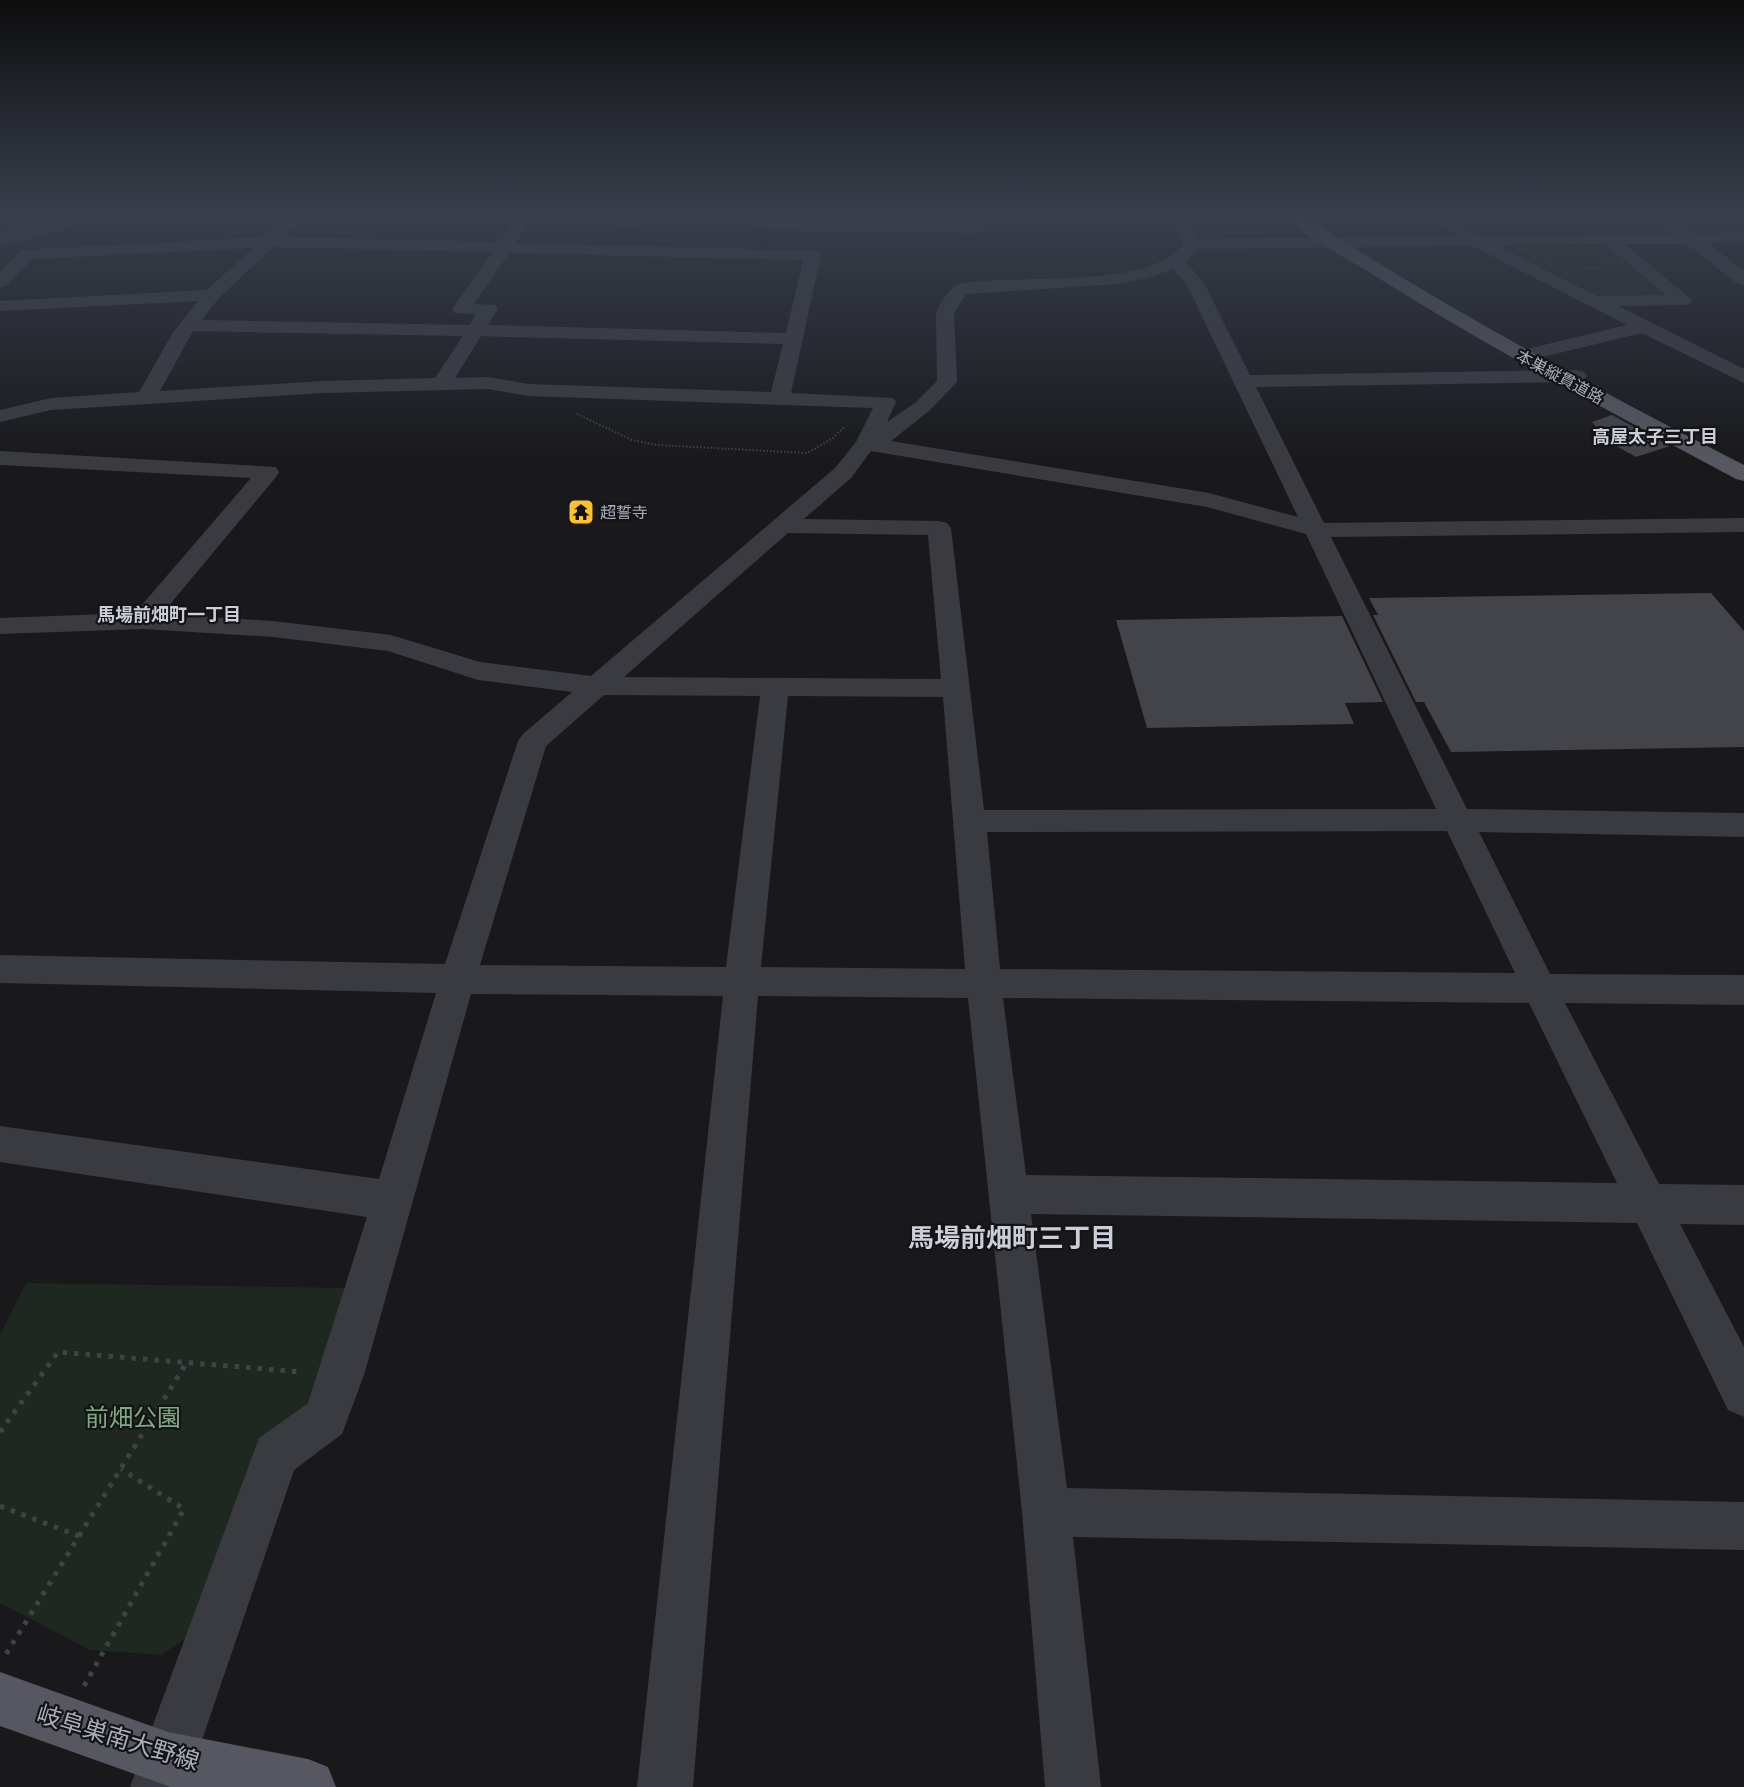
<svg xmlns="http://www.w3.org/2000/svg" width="1744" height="1787" viewBox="0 0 1744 1787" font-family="'Roboto Condensed','Noto Sans JP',sans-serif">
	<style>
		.green { fill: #1e2720 }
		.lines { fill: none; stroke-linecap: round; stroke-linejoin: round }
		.river { fill: #2e3841; fill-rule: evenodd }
		.building { fill: #434449 }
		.path-far1 { stroke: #404248; stroke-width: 2; stroke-dasharray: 1.5 2; stroke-linecap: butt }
		.path { stroke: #404248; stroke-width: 5; stroke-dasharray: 4.5 7; stroke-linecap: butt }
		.street { fill: #3a3b41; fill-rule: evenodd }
		.primary { fill: #565760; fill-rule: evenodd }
		.labels { text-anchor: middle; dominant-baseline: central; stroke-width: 4.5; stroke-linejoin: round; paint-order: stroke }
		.far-street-label { font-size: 16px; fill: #abafbc; stroke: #141417 }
		.far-poi-label { font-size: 16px; fill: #abafbc; stroke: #141417; text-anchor: start }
		.far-neighbourhood-label { font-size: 18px; font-weight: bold; fill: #cccfd8; stroke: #141417 }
		.near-park-label { font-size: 24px; fill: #80a985; stroke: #141417 }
		.near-street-label { font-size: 24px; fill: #abafbc; stroke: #141417 }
		.near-neighbourhood-label { font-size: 26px; font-weight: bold; fill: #cccfd8; stroke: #141417 }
	</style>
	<rect width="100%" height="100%" fill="#19191c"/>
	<g class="green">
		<polygon points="1601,244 1612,247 1666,292 1664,296 1595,296 1498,247 1503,245"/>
		<polygon points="26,1283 345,1288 311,1400 268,1432 205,1625 161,1655 90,1650 0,1603 0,1335"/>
	</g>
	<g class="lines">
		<polygon class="river" points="66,213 107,213 103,218 0,247 0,231"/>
	</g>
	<g class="building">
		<polygon points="1612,415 1641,431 1670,446 1636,457 1609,442 1592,422"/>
		<polygon points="1711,593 1744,631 1744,747 1451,752 1424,702 1416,702 1373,615 1378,615 1369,598"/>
		<polygon points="1342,616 1383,702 1345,703 1354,724 1147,728 1116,620"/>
	</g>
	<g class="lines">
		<g class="path-far1">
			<polyline points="78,230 138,213"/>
			<polygon points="1519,248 1605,248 1624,263 1552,264"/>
			<polyline points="1577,268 1608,268"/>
			<polyline points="577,414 632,440 657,445 807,453 833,438 845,426"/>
		</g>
		<g class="path">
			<polyline points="0,1432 58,1352 302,1372"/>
			<polyline points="0,1506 79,1536 3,1659"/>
			<polyline points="79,1536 187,1362"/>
			<polyline points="84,1686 184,1509 121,1469"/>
		</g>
		<g class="street">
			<path d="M291 213H308L283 237 499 242 520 213H536L515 243 819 251 821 255 791 393 893 398 896 402 887 422 915 403 937 381 936 313 942 300 955 285C1010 272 1150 292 1183 244L1166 213H1182L1196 239 1457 236 1424 216 1422 213H1441L1479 236 1673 234 1645 213H1663L1695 234 1744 233V243H1708L1744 271V285L1738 284 1687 244H1625L1692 300 1689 304 1683 305 1618 306 1744 369V383L1642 333 1534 359 1527 357 1524 353 1527 349 1627 325 1473 246 1196 249 1186 262 1204 283 1250 375 1577 370 1584 372 1587 376 1584 380 1577 382 1256 387 1324 523 1744 518V532L1331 537 1467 809 1744 813V837L1479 832 1550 974 1744 975V1005L1565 1003 1659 1184 1744 1185V1225L1680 1224 1744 1347V1417L1728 1410 1637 1223 1031 1214 1067 1488 1744 1502V1550L1073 1537 1101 1787H1045L1022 1512 968 998 758 996 693 1787H637L723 996 471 994 364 1375 342 1434 294 1470 186 1787H130L259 1438 308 1403 367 1217 0 1162V1126L379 1179 436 993 0 983V955L445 964 518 741 523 734 572 692 478 680 388 651 273 637 143 629 0 634V618L135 613 251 478 0 465V451L276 467 279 472 276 477 162 614 273 621 391 635 480 662 591 676 835 468 856 442 873 408 528 396 488 389 323 393 51 410 0 422V410L51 398 139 392 174 331 198 301 0 311V301L207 290 253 248 32 259 6 286 0 287V272L21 250 264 237ZM1605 244 1666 295 1597 296 1498 246ZM273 247 492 252 452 309 455 313 476 314 470 325 202 320 218 299ZM509 253 803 260 786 333 488 325 498 309 495 305 474 304ZM1173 269 1187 285 1298 517 1209 493 891 441 929 411 957 382 954 313 966 294 1116 284 1148 278ZM193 331 463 336 435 378 323 381 160 391ZM481 336 510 337 783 344 771 392 528 384 488 377 455 378ZM871 451 1207 507 1306 534 1436 809 984 810 951 528 947 523 939 521 804 519 851 478ZM788 533 928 535 941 679 624 677ZM604 695 760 696 726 967 480 965 546 746ZM788 696 943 697 965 969 761 967ZM1447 831 1515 973 1000 969 987 832ZM1003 998 1529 1003 1617 1183 1026 1175Z"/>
			<path d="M612 213H628L625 218 679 213H734L775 220 972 223 981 213H997L983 231 977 233 775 230C723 217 672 222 620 228L609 224 607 221Z"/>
		</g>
		<g class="primary">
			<path d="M1281 213H1299C1442 306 1592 387 1744 465V481L1736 479C1610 412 1484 345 1364 269 1345 258 1292 228 1281 213Z"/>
			<polygon points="0,1672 168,1732 308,1759 328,1767 336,1787 171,1787 0,1726"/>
		</g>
	</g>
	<linearGradient id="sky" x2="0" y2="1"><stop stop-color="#0e0e0f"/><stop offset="0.46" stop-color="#383e4b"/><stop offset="1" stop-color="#383e4b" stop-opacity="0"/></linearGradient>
	<rect width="1744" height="463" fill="url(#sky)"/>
	<defs>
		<g id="temple-square" transform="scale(1.35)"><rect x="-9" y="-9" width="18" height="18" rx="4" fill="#ffc22e" stroke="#141417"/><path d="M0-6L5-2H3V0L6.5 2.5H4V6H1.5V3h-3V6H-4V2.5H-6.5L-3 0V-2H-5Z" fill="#111"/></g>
	</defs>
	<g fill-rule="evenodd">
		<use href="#temple-square" x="581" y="512"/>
	</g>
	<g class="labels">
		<g class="far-street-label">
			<text transform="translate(1560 377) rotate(28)">本巣縦貫道路</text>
		</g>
		<g class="far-poi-label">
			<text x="600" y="512">超誓寺</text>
		</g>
		<g class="far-neighbourhood-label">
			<text x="1655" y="436">高屋太子三丁目</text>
			<text x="169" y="614">馬場前畑町一丁目</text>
		</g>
		<g class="near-park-label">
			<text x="133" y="1418">前畑公園</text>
		</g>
		<g class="near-street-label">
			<text transform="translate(118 1738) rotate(17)">岐阜巣南大野線</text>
		</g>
		<g class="near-neighbourhood-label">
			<text x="1012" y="1238">馬場前畑町三丁目</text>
		</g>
	</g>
</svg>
